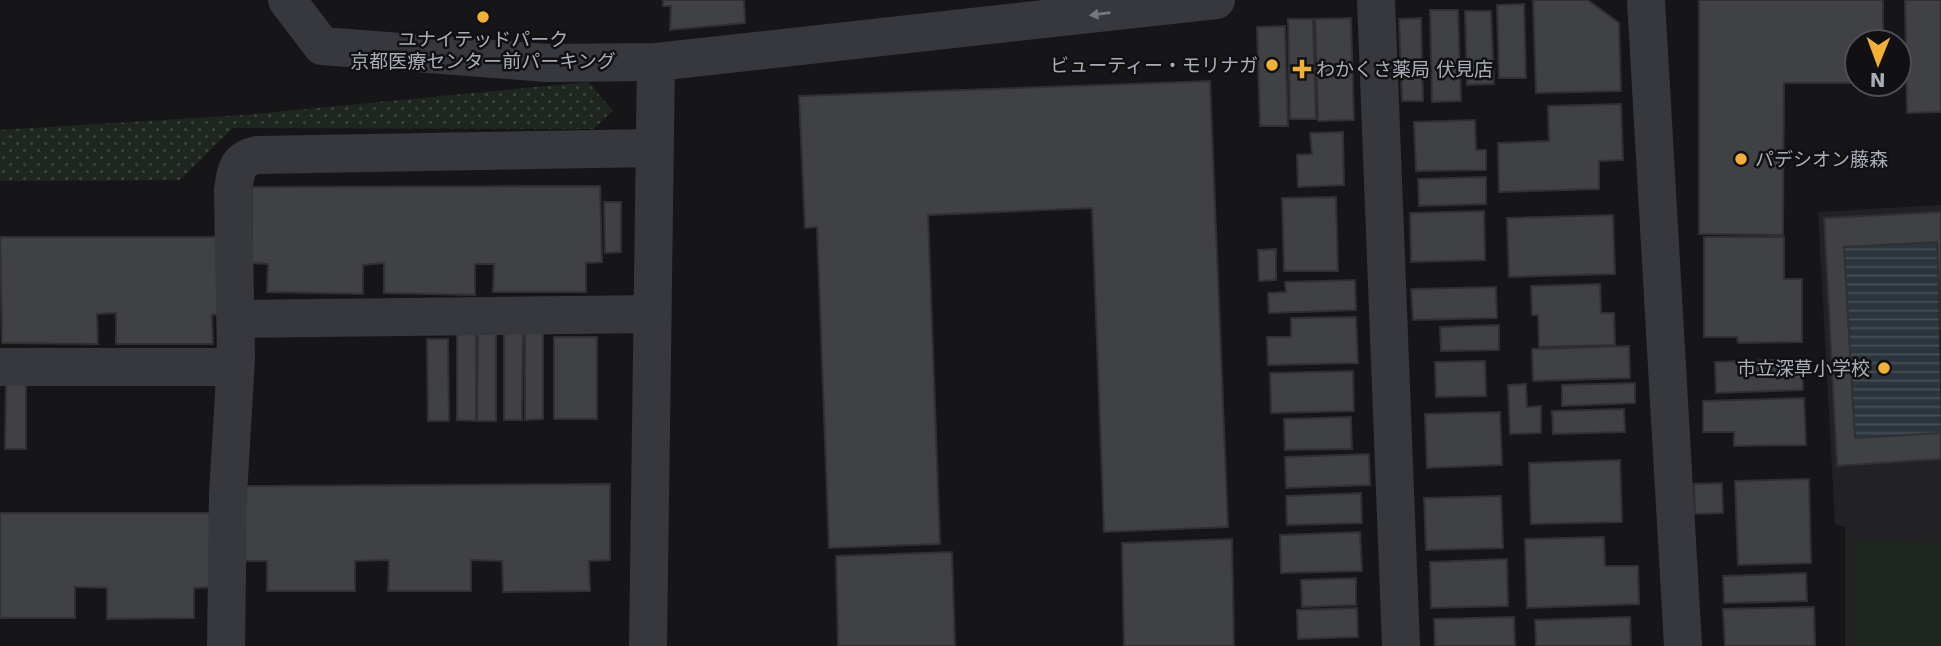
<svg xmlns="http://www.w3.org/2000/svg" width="1941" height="646" viewBox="0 0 1941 646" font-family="'DejaVu Sans','Noto Sans JP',sans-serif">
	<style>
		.built { fill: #222225 }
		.grass { fill: url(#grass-dots) }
		.garden { fill: #1e261f }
		.water { fill: url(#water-rules) }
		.building { fill: #404145; stroke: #303034; stroke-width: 2 }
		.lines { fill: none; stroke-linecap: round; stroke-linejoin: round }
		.minor { stroke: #37383d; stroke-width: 38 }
		.oneway { fill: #757881 }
		.poi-dot { fill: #f2b134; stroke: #111113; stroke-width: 2.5 }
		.labels { text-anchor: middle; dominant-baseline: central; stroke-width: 5; stroke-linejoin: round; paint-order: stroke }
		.poi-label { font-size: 19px; fill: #a8adb8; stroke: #111113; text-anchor: end }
	</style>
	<defs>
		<pattern id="grass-dots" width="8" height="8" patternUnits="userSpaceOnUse" patternTransform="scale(1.75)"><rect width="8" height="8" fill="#1e261f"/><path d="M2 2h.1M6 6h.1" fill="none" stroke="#3c433d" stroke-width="1.8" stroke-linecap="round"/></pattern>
		<pattern id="water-rules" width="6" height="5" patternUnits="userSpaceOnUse" patternTransform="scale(1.75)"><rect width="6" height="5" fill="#2c353c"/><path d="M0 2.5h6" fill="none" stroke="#485056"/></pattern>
	</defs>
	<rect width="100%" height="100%" fill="#161618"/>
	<polygon class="built" points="1941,205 1941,646 1845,646 1845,527 1835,524 1818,212"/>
	<polygon class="grass" points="588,82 613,111 593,129 233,128 180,180 0,181 0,130 244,115"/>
	<polygon class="garden" points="1854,540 1941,543 1941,646 1854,646"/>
	<polygon class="water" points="1937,242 1941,433 1855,438 1844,247"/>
	<g class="building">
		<polygon points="663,0 744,0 745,23 670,30 671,6 663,6"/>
		<polygon points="1533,0 1588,0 1619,23 1621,91 1536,93"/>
		<polygon points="1699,0 1883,0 1883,42 1857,42 1857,83 1784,83 1783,235 1699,234"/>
		<polygon points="1905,0 1941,0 1941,112 1907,113"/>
		<polygon points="1524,4 1526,78 1499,78 1497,5"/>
		<polygon points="1430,10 1458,10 1461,101 1432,102"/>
		<polygon points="1465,11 1491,11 1494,84 1467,85"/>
		<polygon points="1351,18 1354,120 1318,121 1315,19"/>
		<polygon points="1421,18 1423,101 1402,101 1399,19"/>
		<polygon points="1288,19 1313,19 1316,119 1290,119"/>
		<polygon points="1285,26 1288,126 1260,126 1257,27"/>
		<polygon points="1210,81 1228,527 1104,532 1092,208 928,215 940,544 829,548 817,227 805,228 799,96"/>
		<polygon points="1621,104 1623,160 1599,161 1599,189 1499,192 1498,143 1549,141 1548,106"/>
		<polygon points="1475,120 1476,150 1486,150 1486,170 1416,171 1414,122"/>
		<polygon points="1343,132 1344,185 1298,187 1297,155 1312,154 1310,133"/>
		<polygon points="1486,177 1486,204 1419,206 1418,179"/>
		<polygon points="600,186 602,262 586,263 586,292 493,292 494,264 475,264 475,295 384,293 384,263 363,265 363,294 267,292 268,264 252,263 252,187"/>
		<polygon points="1336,197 1338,271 1284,271 1282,198"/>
		<polygon points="604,202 621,202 621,252 605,253"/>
		<polygon points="1484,211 1485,260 1411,262 1410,213"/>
		<polygon points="1941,212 1941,331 1937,242 1844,247 1855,438 1941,433 1941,459 1837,466 1824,218"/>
		<polygon points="1613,215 1615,274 1509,277 1507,218"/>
		<polygon points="0,237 224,237 224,314 212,315 213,344 116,344 116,313 97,314 98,344 2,343"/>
		<polygon points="1704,237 1784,237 1784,279 1802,279 1802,342 1738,343 1737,337 1704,337"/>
		<polygon points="1276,249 1276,280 1259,281 1258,250"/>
		<polygon points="1355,280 1356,310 1269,313 1268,293 1286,292 1285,282"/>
		<polygon points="1600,284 1601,313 1614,313 1615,345 1539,347 1538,315 1532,315 1531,286"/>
		<polygon points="1496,287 1497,318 1413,320 1411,289"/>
		<polygon points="1356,317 1358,363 1268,365 1267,337 1291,337 1291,318"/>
		<polygon points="1499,325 1499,350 1441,351 1440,327"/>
		<polygon points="457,330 476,330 476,421 457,420"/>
		<polygon points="478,330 496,330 496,421 477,421"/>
		<polygon points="504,331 523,331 522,420 504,420"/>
		<polygon points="525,331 543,332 543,419 525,420"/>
		<rect x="554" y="337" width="43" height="82"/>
		<polygon points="427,339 448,339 449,421 428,421"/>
		<polygon points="1629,346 1630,378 1533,381 1532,349"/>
		<polygon points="1802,359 1803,390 1716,393 1715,362"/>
		<polygon points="1485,361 1486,396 1436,397 1435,362"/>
		<polygon points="1353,371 1354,411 1271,413 1270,373"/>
		<polygon points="6,383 26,383 26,449 5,449"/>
		<polygon points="1635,383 1635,403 1562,406 1562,385"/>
		<polygon points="1526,384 1527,407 1541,406 1541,433 1510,434 1508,385"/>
		<polygon points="1804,398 1806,445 1734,446 1734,432 1703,432 1703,401"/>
		<polygon points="1624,409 1625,432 1553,434 1552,411"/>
		<polygon points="1500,412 1502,465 1427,468 1425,414"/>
		<polygon points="1351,417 1352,449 1285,450 1284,419"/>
		<polygon points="1369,454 1370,485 1286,488 1285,457"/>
		<polygon points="1620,460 1622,522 1531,524 1529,463"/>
		<polygon points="1809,479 1811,563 1738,565 1735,481"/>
		<polygon points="1722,483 1723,513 1695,514 1694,484"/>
		<polygon points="610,484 610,560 589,561 590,591 503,592 502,561 471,560 471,591 388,591 389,560 355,561 355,591 267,591 267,561 243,561 244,486"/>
		<polygon points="1361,493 1362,523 1287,525 1286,496"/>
		<polygon points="1501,496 1503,548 1426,550 1424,498"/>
		<polygon points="0,513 216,513 217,587 194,588 194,618 107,619 107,588 75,587 75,618 0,618"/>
		<polygon points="1360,532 1362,571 1281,573 1280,535"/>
		<polygon points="1604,537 1605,566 1638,566 1639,604 1527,608 1525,539"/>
		<polygon points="1232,539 1234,646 1124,646 1122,543"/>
		<polygon points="952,552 955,646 838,646 836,556"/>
		<polygon points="1507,559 1508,606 1431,608 1430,562"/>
		<polygon points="1806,573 1807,601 1724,603 1723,576"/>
		<polygon points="1356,578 1356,605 1302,607 1301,580"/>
		<polygon points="1814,607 1815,646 1725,646 1723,609"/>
		<polygon points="1357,608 1358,637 1298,639 1297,610"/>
		<polygon points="1514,617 1515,646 1435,646 1434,619"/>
		<polygon points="1630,617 1631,646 1536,646 1535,620"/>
	</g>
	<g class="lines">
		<g class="minor">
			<polyline points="287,0 322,46 547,63 656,62 1216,0"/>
			<polyline points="1376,0 1401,646"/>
			<polyline points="1646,0 1683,646"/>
			<polyline points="236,319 652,314"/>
			<polyline points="0,367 235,367"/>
			<path d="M226 646 228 495 236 359 233 190C236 171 236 160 257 155L653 148"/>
			<polyline points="648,646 656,62"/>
		</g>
	</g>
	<defs><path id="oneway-solid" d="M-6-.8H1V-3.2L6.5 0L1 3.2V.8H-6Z" transform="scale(1.75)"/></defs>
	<use class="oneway" href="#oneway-solid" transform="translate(1100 14) rotate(173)"/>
	<g class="poi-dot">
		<circle cx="483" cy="17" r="7"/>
		<circle cx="1272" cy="65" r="7"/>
		<path d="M1298.5 58.5h7v7h7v7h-7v7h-7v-7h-7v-7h7z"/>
		<circle cx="1741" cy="159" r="7"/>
		<circle cx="1884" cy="368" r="7"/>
	</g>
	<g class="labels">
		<g class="poi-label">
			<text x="483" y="39" text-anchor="middle">ユナイテッドパーク<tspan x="483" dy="22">京都医療センター前パーキング</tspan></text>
			<text x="1258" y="65">ビューティー・モリナガ</text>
			<text x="1316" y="69" text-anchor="start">わかくさ薬局 伏見店</text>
			<text x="1755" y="159" text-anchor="start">パデシオン藤森</text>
			<text x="1870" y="368">市立深草小学校</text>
		</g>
	</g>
	<g transform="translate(1878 63) rotate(181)"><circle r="33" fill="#111113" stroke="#4d4f55" stroke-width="2"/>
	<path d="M0-5L12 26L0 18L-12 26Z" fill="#f2b134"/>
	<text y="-10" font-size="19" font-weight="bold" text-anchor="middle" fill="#a8adb8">N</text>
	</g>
</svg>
